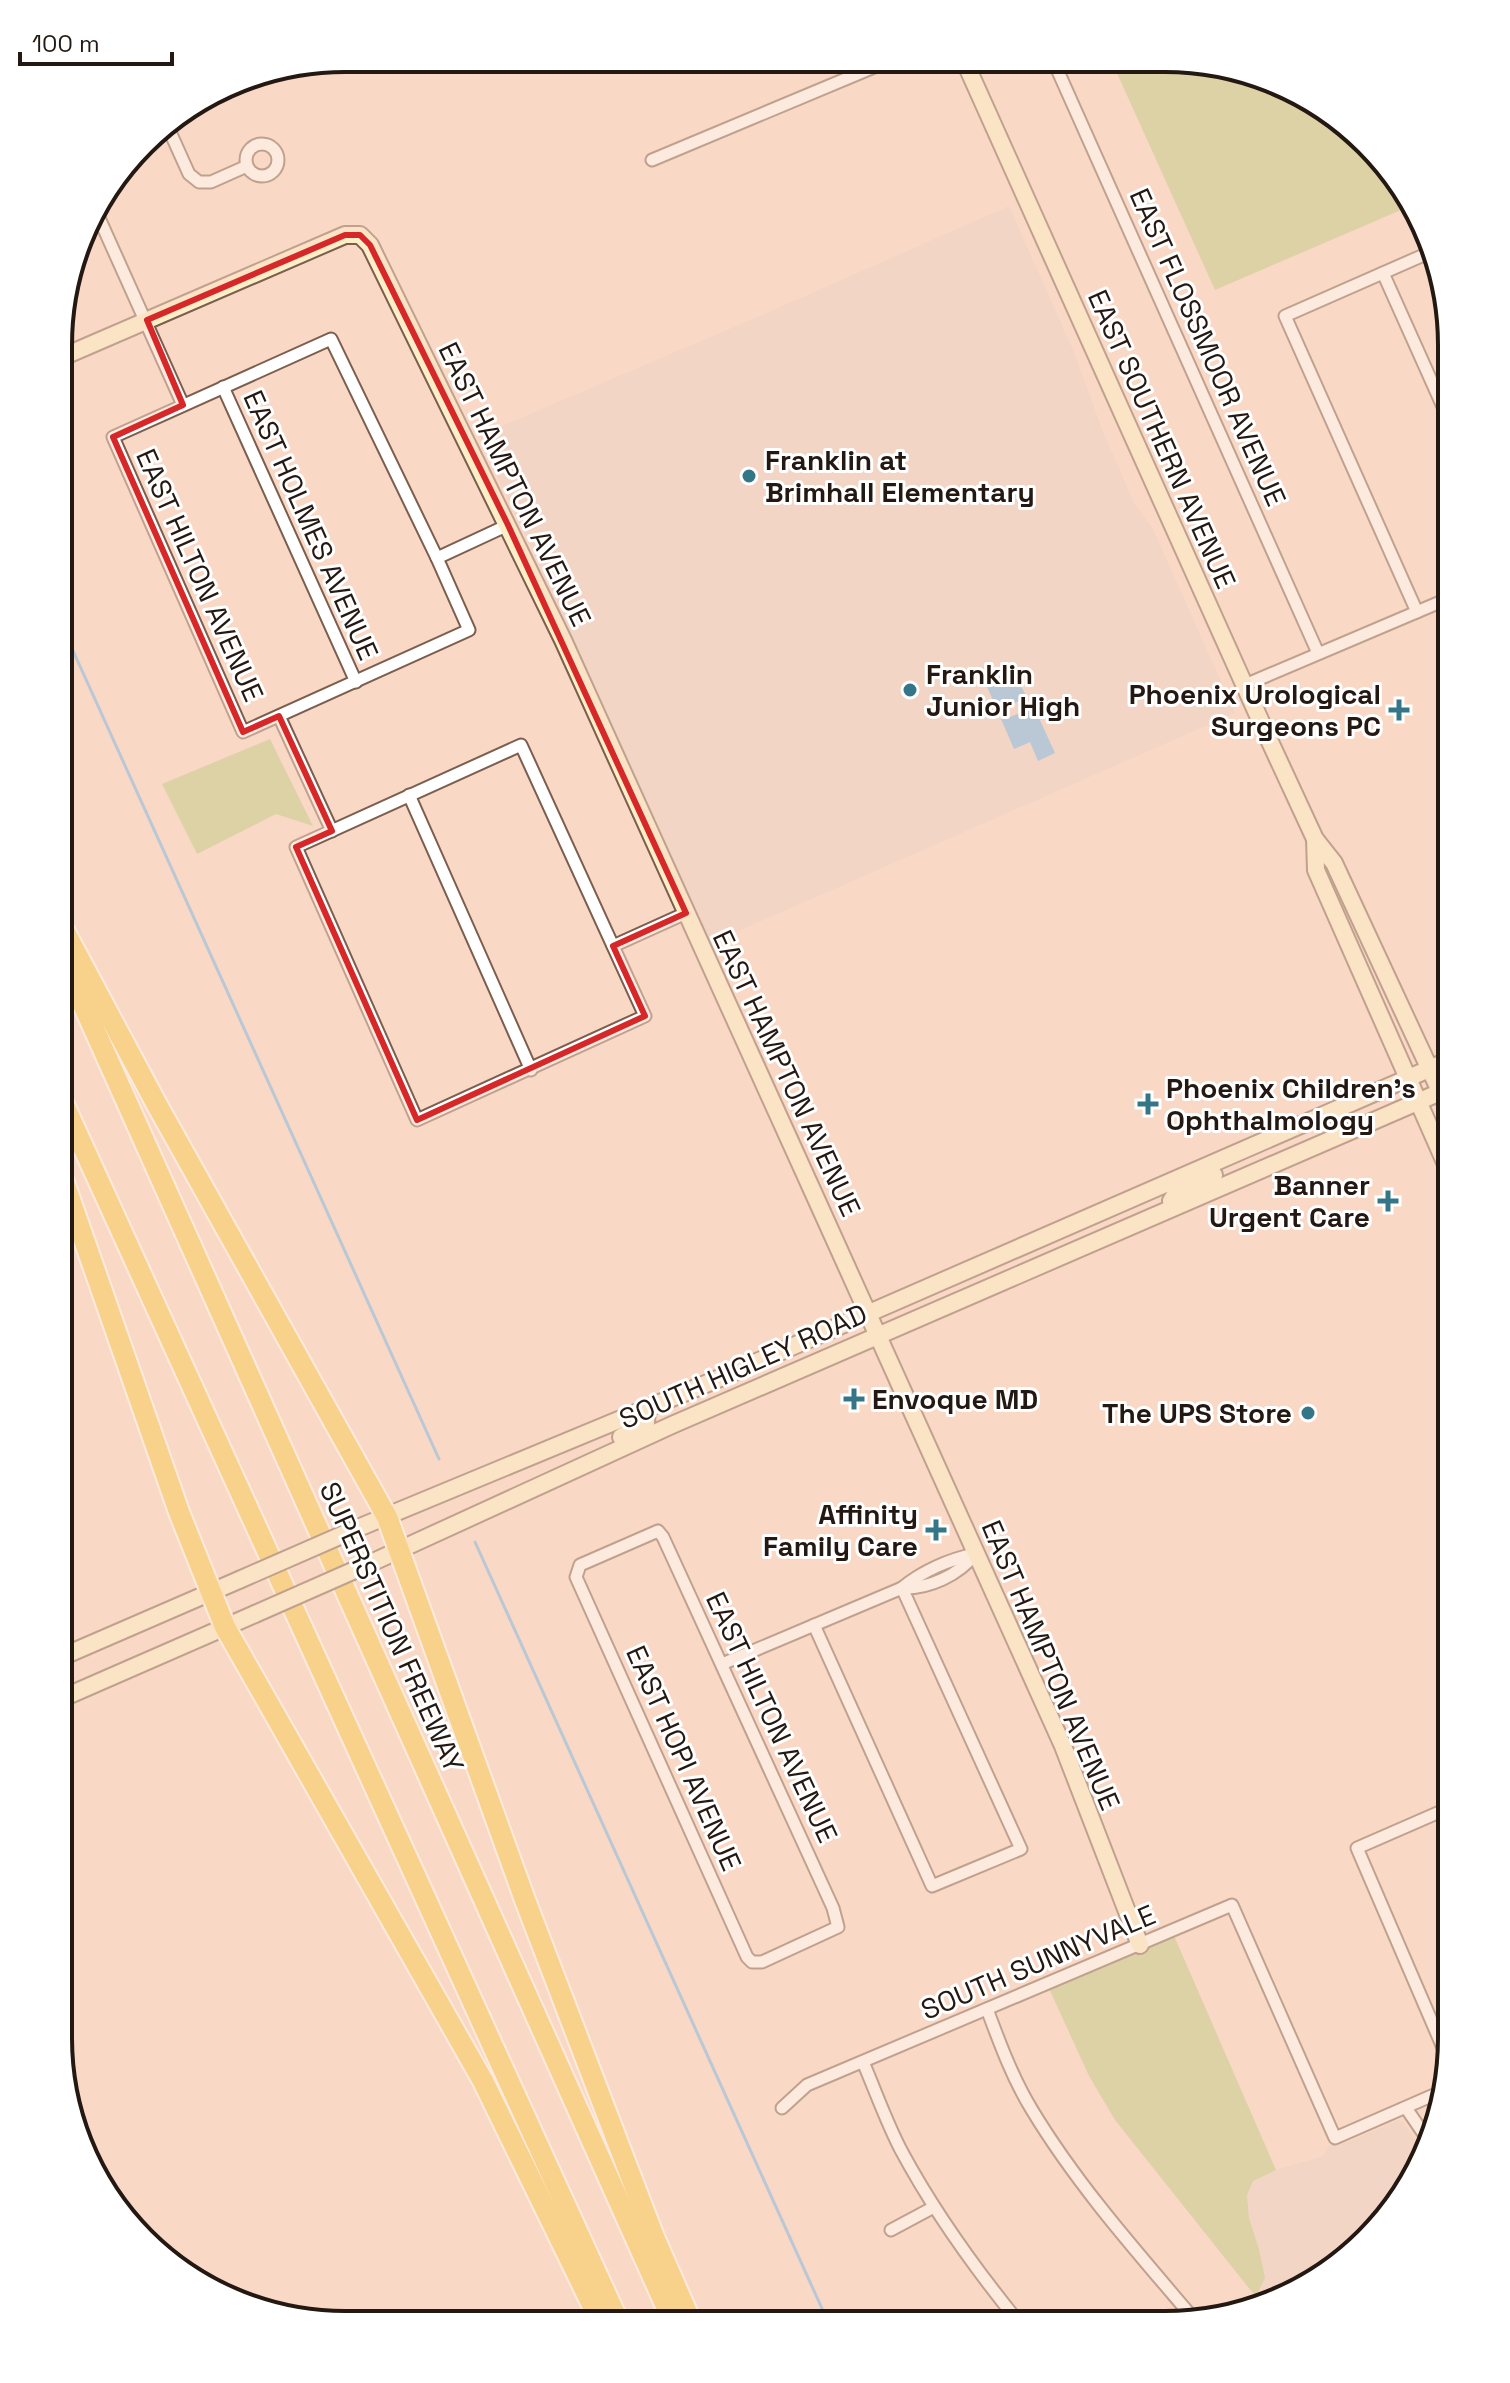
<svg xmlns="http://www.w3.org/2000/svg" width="1510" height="2383" viewBox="0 0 1510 2383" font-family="'Space Grotesk',sans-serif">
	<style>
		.education { fill: #e8d0c6 }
		.green { fill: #bac881 }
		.water { fill: #6eb2e6 }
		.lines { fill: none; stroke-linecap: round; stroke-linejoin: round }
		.stream { stroke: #6eb2e6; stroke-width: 3 }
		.street-casing { stroke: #7b5e4d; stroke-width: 15 }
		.secondary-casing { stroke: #7b5e4d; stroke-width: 20 }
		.highway-casing { stroke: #fff; stroke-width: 24 }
		.street { stroke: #fff; stroke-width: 11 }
		.secondary { stroke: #fcefc8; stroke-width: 16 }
		.highway { stroke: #f6ca46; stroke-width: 20 }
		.secondary-bridge-casing { stroke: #7b5e4d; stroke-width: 20; stroke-linecap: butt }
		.secondary-bridge { stroke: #fcefc8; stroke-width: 16 }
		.marked { fill: none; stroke: #d62828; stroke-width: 6; stroke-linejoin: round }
		.poi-dot { fill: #347688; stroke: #fff; stroke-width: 3 }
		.labels { text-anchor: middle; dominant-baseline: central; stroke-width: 6; stroke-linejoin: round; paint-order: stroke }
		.street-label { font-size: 28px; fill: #241912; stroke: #fff }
		.poi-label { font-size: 28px; font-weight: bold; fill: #241912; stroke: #fff; text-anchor: start }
		.rim { fill: none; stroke: #241912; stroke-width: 4 }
	</style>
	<rect width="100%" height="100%" fill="#f9d8c5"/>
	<g class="education">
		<polygon points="1009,206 1074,352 1102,429 1134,503 1153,529 1235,713 709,944 529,543 478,436 769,312"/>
		<polygon points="1398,2120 1403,2122 1424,2154 1393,2212 1274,2303 1244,2309 1258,2297 1264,2278 1259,2249 1249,2218 1247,2195 1253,2181 1266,2173 1323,2156 1332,2141 1350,2141"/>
	</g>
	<g class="green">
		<polygon points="1111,60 1203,61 1340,118 1408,207 1215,290"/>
		<polygon points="270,739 313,826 276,814 197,854 162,784"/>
		<polygon points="1172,1931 1276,2170 1253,2181 1247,2195 1249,2218 1259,2249 1265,2278 1256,2297 1115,2120 1089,2076 1047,1984"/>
	</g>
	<polygon class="water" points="1003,676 1019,683 1027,697 1005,708 1008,718 1034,707 1055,753 1038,761 1030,742 1014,749 985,682"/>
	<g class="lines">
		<g class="stream">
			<polyline points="60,622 439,1459"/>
			<polyline points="475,1542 829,2324"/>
		</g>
		<g class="street-casing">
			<g id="street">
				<polyline points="1053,60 1318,653"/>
				<polyline points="166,123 189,174 199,182 211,182 247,166"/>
				<circle cx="262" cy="160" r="16"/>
				<polyline points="652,160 891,60"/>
				<polyline points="95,209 183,405"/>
				<polyline points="1383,273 1452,427"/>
				<polygon points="331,339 437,558 469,630 243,732 113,437"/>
				<polyline points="223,387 356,682"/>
				<polyline points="437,558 508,525"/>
				<polyline points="1417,612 1285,316 1433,251"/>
				<polyline points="1245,685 1452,597"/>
				<polyline points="279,716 332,831"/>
				<polygon points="521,745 645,1016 417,1120 296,847"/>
				<polyline points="409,795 531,1070"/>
				<polyline points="613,946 686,913"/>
				<polygon points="658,1531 663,1537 833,1908 838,1927 762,1962 752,1962 747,1957 576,1577 580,1565"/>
				<path d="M902 1588C929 1589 959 1575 975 1554"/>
				<polyline points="814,1625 932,1886 1021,1849 902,1588"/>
				<path d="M722 1664 902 1588C922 1571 950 1559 975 1554"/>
				<path d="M987 2009C1000 2044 1013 2079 1032 2110 1078 2186 1137 2252 1194 2319"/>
				<path d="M863 2062C876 2092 887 2124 902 2152 936 2215 976 2270 1021 2325"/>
				<polyline points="1450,2064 1357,1848 1451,1807"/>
				<polyline points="782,2108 807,2085 1232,1905 1335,2138 1445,2090"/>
				<polyline points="1406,2108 1430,2143"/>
				<polyline points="891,2230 934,2207"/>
			</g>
		</g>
		<g class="secondary-casing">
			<g id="secondary">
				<polyline points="964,60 1265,731 1315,839 1334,863 1452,1117"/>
				<polyline points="60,358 345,235 360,235 370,245 563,640 818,1203 1063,1746 1140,1945"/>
				<polyline points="1315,839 1316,870 1452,1178"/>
				<polyline points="1173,1206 1171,1201 1176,1193 1214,1175"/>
				<polyline points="621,1437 646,1423 647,1409"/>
				<polyline points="358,1528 720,1378 1452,1059"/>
				<polyline points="373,1562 672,1425 1452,1087"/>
				<polyline points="59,1658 239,1580"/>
				<polyline points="58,1700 255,1614"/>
			</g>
		</g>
		<g class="highway-casing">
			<g id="highway">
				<polyline points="60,923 156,1103 387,1517 525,1900 654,2237 692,2324"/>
				<polyline points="60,953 674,2324"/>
				<polyline points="59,1094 619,2323"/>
				<polyline points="59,1168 179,1512 225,1627 483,2081 601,2323"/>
			</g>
		</g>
		<use href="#street" class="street"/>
		<use href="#secondary" class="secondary"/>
		<use href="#highway" class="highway"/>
		<g class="secondary-bridge-casing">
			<g id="secondary-bridge">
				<polyline points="239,1580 358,1528"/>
				<polyline points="255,1614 373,1562"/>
			</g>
		</g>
		<use href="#secondary-bridge" class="secondary-bridge"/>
	</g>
	<path d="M0 0H1510V2383H0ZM345 235H360L370 245 508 525 686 913 613 946 645 1016 417 1120 296 847 332 831 279 716 243 732 113 437 183 405 147 320Z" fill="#f9d8c5" fill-opacity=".55" fill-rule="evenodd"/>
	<path class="marked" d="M345 235H360L370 245 508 525 686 913 613 946 645 1016 417 1120 296 847 332 831 279 716 243 732 113 437 183 405 147 320Z"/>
	<g class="poi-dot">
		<circle cx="749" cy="476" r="8"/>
		<circle cx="910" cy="690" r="8"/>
		<path d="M1395 698h8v8h8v8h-8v8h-8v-8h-8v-8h8z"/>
		<path d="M1144 1092h8v8h8v8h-8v8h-8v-8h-8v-8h8z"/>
		<path d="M1384 1189h8v8h8v8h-8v8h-8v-8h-8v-8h8z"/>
		<path d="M850 1387h8v8h8v8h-8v8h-8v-8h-8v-8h8z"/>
		<circle cx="1308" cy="1413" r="8"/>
		<path d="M932 1518h8v8h8v8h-8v8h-8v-8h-8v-8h8z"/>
	</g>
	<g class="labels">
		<g class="street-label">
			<text transform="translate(1208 347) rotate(66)">EAST FLOSSMOOR AVENUE</text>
			<text transform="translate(1162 439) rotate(66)">EAST SOUTHERN AVENUE</text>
			<text transform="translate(515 484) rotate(64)">EAST HAMPTON AVENUE</text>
			<text transform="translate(311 525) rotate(66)">EAST HOLMES AVENUE</text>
			<text transform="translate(200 575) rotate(66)">EAST HILTON AVENUE</text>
			<text transform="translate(787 1073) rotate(65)">EAST HAMPTON AVENUE</text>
			<text transform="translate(743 1366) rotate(-24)">SOUTH HIGLEY ROAD</text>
			<text transform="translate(392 1627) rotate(66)">SUPERSTITION FREEWAY</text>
			<text transform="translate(1051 1665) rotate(67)">EAST HAMPTON AVENUE</text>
			<text transform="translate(772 1717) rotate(65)">EAST HILTON AVENUE</text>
			<text transform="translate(684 1758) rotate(66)">EAST HOPI AVENUE</text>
			<text transform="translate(1038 1962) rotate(-23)">SOUTH SUNNYVALE</text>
		</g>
		<g class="poi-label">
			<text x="765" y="460">Franklin at<tspan x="765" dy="32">Brimhall Elementary</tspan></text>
			<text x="926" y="674">Franklin<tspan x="926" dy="32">Junior High</tspan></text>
			<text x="1381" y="694" text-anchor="end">Phoenix Urological<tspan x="1381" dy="32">Surgeons PC</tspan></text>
			<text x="1166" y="1088">Phoenix Children's<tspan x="1166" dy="32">Ophthalmology</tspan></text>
			<text x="1370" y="1185" text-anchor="end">Banner<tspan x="1370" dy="32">Urgent Care</tspan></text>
			<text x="872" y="1399">Envoque MD</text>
			<text x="1292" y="1413" text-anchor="end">The UPS Store</text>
			<text x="918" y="1514" text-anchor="end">Affinity<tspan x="918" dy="32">Family Care</tspan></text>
		</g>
	</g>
	<path d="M0 0H1510V2383H0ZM345 72H1165A273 273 0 0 1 1438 345V2038A273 273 0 0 1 1165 2311H345A273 273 0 0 1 72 2038V345A273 273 0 0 1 345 72Z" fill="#fff" fill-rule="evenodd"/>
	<path class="rim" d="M345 72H1165A273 273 0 0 1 1438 345V2038A273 273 0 0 1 1165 2311H345A273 273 0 0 1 72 2038V345A273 273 0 0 1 345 72Z"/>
	<path d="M20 52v12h152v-12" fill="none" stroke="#241912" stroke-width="4"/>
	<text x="32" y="52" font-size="24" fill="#241912" stroke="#ffffff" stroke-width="6" paint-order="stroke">100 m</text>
</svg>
